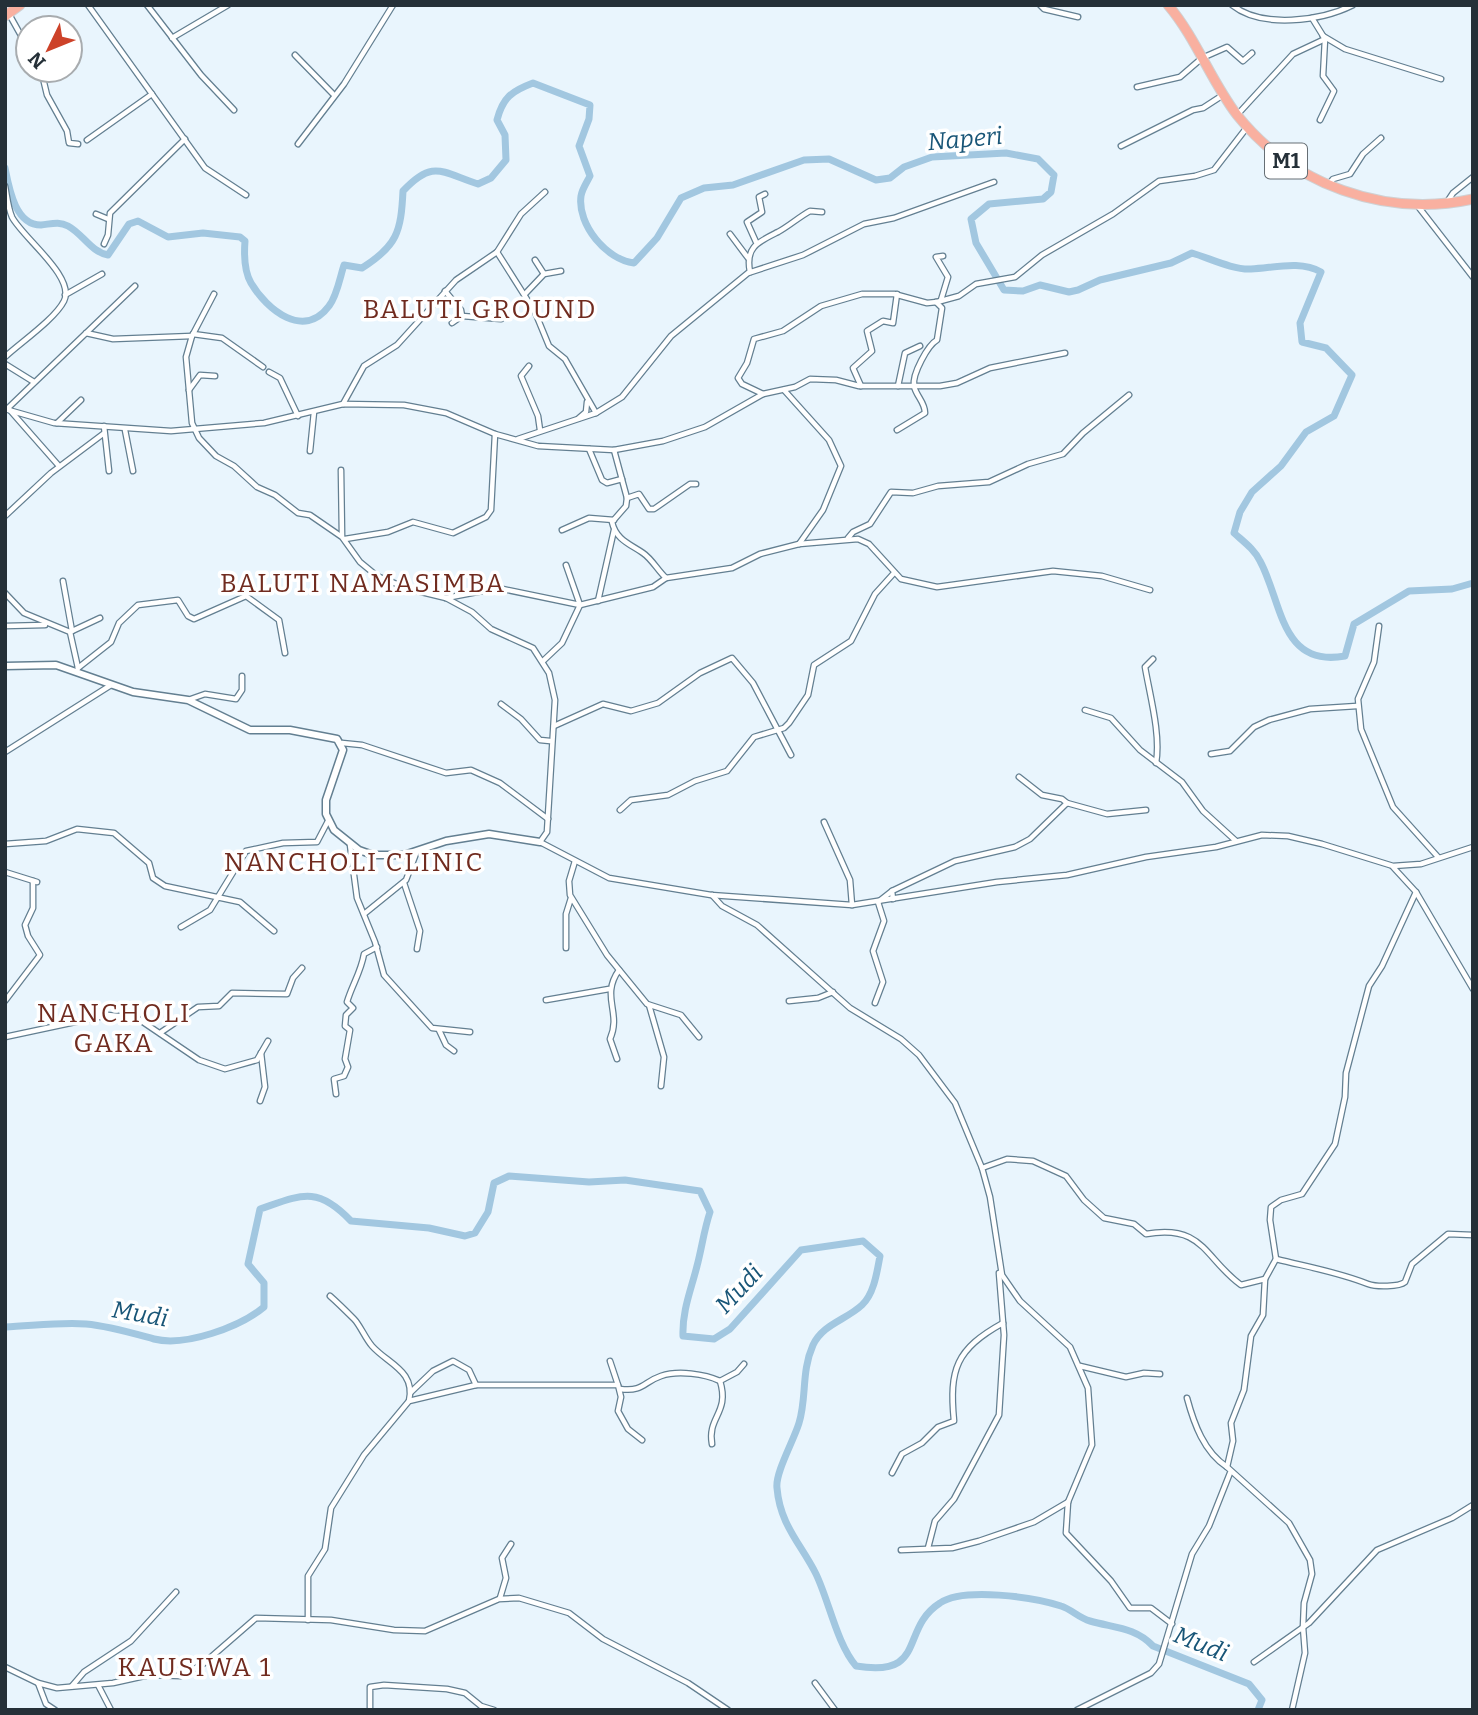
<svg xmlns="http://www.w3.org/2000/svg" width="1478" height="1715" viewBox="0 0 1478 1715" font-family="Bitter,serif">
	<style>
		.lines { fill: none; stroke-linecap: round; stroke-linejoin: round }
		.river { stroke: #a2c7e0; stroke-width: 7 }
		.street-casing { stroke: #637f91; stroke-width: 7 }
		.secondary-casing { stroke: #637f91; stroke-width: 9 }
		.highway-casing { stroke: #cfd1d3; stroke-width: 11 }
		.street { stroke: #fff; stroke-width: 4.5 }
		.secondary { stroke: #fff; stroke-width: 6 }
		.highway { stroke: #f9b0a0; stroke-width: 9 }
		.labels { text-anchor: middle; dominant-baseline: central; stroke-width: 7; stroke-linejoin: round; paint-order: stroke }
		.shield { fill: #fff; stroke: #666e74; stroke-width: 2 }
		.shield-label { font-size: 21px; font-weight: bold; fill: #253038 }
		.water-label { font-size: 24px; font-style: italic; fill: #185577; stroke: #fff }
		.quarter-label { font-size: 26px; letter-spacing: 2px; fill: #702b1f; stroke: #fff }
	</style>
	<rect width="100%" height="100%" fill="#e9f5fd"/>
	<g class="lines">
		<g class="river">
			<path d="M5 168C9 188 15 225 41 225 51 224 59 221 68 226 83 234 91 252 108 255L129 224 138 221 168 237 203 233 240 237 245 241C244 254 244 271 251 283 267 310 304 340 329 306 337 296 340 277 344 265L362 268C397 246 401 232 403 191 433 159 441 172 478 184L491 178 506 160 505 135 497 120C503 97 512 91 533 83L590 105 589 119 579 146 590 176C587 182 582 189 581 196 577 225 607 260 634 263L657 238 681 198 704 188 733 185 804 160 829 159 876 180 890 178 904 167 932 157 1006 153 1038 159 1054 175 1051 192 1043 199 989 204 971 219 976 243 1004 290 1023 291 1040 285 1069 292 1078 290 1100 280 1171 263 1192 253C1209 258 1233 270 1251 269 1274 268 1300 260 1321 272L1300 323 1302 342 1326 348 1352 375 1334 416 1306 432 1281 466 1252 492 1240 512 1234 533C1244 542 1254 549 1260 561 1282 601 1280 668 1345 656L1354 624 1409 591 1452 589 1473 583"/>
			<path d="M5 1327C32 1326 59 1322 86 1324 109 1326 132 1333 154 1339 185 1347 240 1327 264 1307V1283L248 1264 260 1209C301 1195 317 1185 351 1221L429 1228 465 1236 475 1233 488 1212 494 1183 509 1176 589 1182 625 1180 700 1191 710 1212C704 1230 702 1247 697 1266 691 1290 682 1311 683 1336L714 1339 730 1329 801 1250 863 1241 880 1256C877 1272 874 1294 862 1305 846 1320 823 1324 813 1345 801 1372 807 1397 799 1423 794 1440 775 1473 777 1488 780 1525 801 1544 816 1574 829 1601 837 1644 856 1666 928 1678 899 1629 940 1603 963 1587 1034 1597 1061 1606 1071 1609 1079 1618 1090 1621 1114 1628 1135 1627 1153 1646L1249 1684 1262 1700 1258 1710"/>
		</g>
		<g class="street-casing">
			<g id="street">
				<polyline points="88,5 205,168 246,195"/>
				<polyline points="147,5 201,75 234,110"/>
				<polyline points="1040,5 1044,9 1078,17"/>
				<path d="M1232 5C1262 29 1321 21 1353 5"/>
				<polyline points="9,14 28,48"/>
				<polyline points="1312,18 1325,39 1323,76 1334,91 1320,120"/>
				<polyline points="1323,36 1345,49 1441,79"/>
				<polyline points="172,38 228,5"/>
				<polyline points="295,55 333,94"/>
				<polyline points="41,70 47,95 67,131 69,143 78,144"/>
				<polyline points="1137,87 1180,77 1202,58 1227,47 1243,61 1252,53"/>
				<polyline points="1238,114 1293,54 1325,39"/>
				<polyline points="87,140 152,94"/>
				<polyline points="298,144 344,84 393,5"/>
				<polyline points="1121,146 1193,110 1203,108 1223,95"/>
				<polyline points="1329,184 1333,179 1350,174 1363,154 1381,138"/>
				<path d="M5 186C7 196 8 208 12 217 22 237 76 277 64 301 55 319 20 343 5 357"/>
				<polyline points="1447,202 1453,193 1473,177"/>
				<polyline points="1417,205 1473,277"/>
				<polyline points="96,214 108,219"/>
				<polyline points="730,234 748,258"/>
				<polyline points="756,242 747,222 762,212 759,197 765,194"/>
				<polyline points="104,244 108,235 110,213 185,139"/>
				<polyline points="497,252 535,312 549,346 565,359 596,413"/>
				<polyline points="535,260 544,274"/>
				<path d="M750 272C745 247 758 242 778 232 789 226 799 217 810 211L822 212"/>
				<polyline points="445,291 461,310 462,316"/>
				<polyline points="214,294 192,336 186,357 192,423 199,438 216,456 234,466 257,487 275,495 298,513 310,515 342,537 360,562 377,576 409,589 446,598 472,612 491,629 533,648 549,673 555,700 547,832 540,842 609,878 711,895 852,905 997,882 1067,875 1146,857 1216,847 1262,835 1288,836 1322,844 1393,866 1421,864 1473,847"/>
				<polyline points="525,294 544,274 561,271"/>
				<polyline points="65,295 102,274"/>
				<polyline points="941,300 948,277 936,257 943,256"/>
				<polyline points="452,323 462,316 501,319"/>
				<polyline points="86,333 113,339 192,336"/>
				<polyline points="193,334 222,338 263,367"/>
				<polyline points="5,364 34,382"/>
				<polyline points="529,366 521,376 538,416 540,430"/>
				<polyline points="269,372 280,378 298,416"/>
				<polyline points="861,386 853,368 872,351 867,331 883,321 893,323 897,294"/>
				<polyline points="898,386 905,353 920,346"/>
				<polyline points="189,390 200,375 215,376"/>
				<polyline points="784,390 829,440 841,466 823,510 799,544"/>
				<polyline points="763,394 742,384 738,378 747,363 754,339 783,331 821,306 862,294 894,294 927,303 937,302 959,296 976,284 1015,277 1042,255 1113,214 1159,181 1195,176 1214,170 1248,126"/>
				<polyline points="343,404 364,366 397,345 456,280 497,252 521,214 545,192"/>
				<polyline points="5,409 54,423 171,431 264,423 343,404 404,405 446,413 495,434 538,446 614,450 663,441 705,427 763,394 795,387 810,379 836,380 859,386 940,386 957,383 990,368 1065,353"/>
				<polyline points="579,418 586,412 587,402"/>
				<polyline points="57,423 81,400"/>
				<polyline points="104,426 109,471"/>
				<polyline points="125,430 133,471"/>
				<path d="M897 430 925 413C925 402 916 396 914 386 912 374 928 345 937 340L942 308 936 302"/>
				<polyline points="518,439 596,413 622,397 671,336 748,273 803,255 864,224 894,218 994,182"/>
				<polyline points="589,449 602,480 607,483 622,479"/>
				<path d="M614 450 627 498 626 506 612 522C616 540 630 544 643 553 652 559 658 571 666 578L732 568 760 554 799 544 858 539 869 544 901 579 937 587 1053 571 1102 576 1150 590"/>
				<polyline points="310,451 314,412"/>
				<polyline points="59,466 8,408 135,286"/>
				<polyline points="341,470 342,536"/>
				<polyline points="627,498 639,494 649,509 654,509 690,484 696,484"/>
				<polyline points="5,516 51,473 103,434"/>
				<polyline points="562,530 589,518 614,520"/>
				<polyline points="848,538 853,532 870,524 891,492 913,493 938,486 989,482 1028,464 1063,454 1083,433 1129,395"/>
				<polyline points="345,539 388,532 413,522 453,533 486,517 491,510 495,434"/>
				<polyline points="63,581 72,631"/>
				<polyline points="5,593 24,613 70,632 78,668"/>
				<polyline points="446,598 498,588 580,605 653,587 666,578"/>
				<polyline points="598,601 614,530"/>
				<polyline points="5,626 45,625"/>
				<polyline points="1379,626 1374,662 1358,699 1361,729 1393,807 1438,857"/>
				<polyline points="70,632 100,618"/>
				<path d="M1153 659 1145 667C1150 696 1161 735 1156 763"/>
				<polyline points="543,661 562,643 580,605 566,565"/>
				<polyline points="78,668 111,642 119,623 138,605 178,600 188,616 194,619 246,596 279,620 285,653"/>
				<polyline points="188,700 205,694 236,699 242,690 242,676"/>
				<polyline points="501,704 521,719 540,740 550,741"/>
				<polyline points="1085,710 1111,718 1140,750 1182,782 1203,811 1236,841"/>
				<polyline points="554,726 603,704 631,711 658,703 700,673 732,658 753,683 791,755"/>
				<polyline points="342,743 362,745 446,773 471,770 500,783 548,819"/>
				<polyline points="5,752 111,685"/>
				<polyline points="1211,754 1230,751 1254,727 1269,720 1310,709 1357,706"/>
				<polyline points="1019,777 1042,795 1062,799 1067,803"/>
				<polyline points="620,810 631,800 668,795 695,781 727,771 754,737 784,728 789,723 808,695 814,665 851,641 875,594 894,573"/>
				<polyline points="824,822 850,880 852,905"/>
				<polyline points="5,844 46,841 77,829 114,833 149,863 153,878 165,886 240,902 274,931"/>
				<polyline points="350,845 357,898 375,942 384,975 432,1028 470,1032"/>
				<polyline points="575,861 569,881 570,895 607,955 647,1004 681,1015 699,1037"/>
				<polyline points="1393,867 1416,892 1473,989"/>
				<polyline points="5,872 37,882"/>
				<polyline points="404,883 420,931 417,949"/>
				<polyline points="712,895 722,906 757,925 850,1008 901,1039 919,1055 955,1103 982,1168 990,1197 1002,1275 1020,1301 1070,1347 1088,1388 1092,1445 1068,1502 1066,1533 1111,1581 1130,1608 1151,1608 1172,1624"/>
				<polyline points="893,899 892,891 955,861 1015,847 1030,839 1067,803 1107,814 1146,810"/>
				<polyline points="364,914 406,880 417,851"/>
				<polyline points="181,927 210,910 246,851 283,843 317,842 328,821"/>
				<polyline points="566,948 566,914 571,898"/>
				<polyline points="546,1000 609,989"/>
				<polyline points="5,1001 40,955 28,936 25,925 33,908 33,881"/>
				<polyline points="789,1001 818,998 833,992"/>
				<polyline points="875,1003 883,982 873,951 884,921 878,902 892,891"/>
				<polyline points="649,1005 664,1057 661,1086"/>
				<polyline points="439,1030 446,1045 454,1051"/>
				<polyline points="160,1033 198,1007 219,1006 232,993 287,994 293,978 302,968"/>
				<polyline points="5,1037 108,1015 137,1018 199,1060 225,1069 257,1060 268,1041"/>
				<path d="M617 1059 610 1039C622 1012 600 997 619 970"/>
				<path d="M336 1094 334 1079 344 1076 348 1067 345 1059 350 1030 345 1026 346 1015 353 1008 347 1002C352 985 361 972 364 954L377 947"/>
				<polyline points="260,1101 265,1087 261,1053"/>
				<path d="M982 1168 1007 1159 1033 1161 1066 1176 1084 1200 1104 1218 1134 1224 1146 1234C1204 1224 1204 1258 1241 1285L1265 1279"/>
				<path d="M1276 1259C1308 1267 1338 1272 1368 1284 1376 1287 1399 1287 1405 1282L1412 1264 1448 1234 1473 1235"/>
				<path d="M330 1296C338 1303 346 1311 354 1319 360 1325 365 1338 372 1346 388 1364 416 1371 409 1401"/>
				<polyline points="610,1361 618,1385"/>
				<polyline points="1080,1366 1126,1377 1144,1373 1160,1374"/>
				<path d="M620 1389C644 1392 643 1382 661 1376 678 1370 705 1374 720 1381L737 1372 744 1364"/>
				<polyline points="411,1392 433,1371 453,1361 469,1370 476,1385"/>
				<path d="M1187 1398C1194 1424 1204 1452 1227 1467"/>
				<path d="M712 1444C707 1417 730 1413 720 1381"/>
				<path d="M892 1473 902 1454 922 1443 938 1427 954 1421C949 1369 956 1349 1003 1323"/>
				<polyline points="928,1548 935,1521 954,1499 999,1415 1004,1335 999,1273"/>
				<polyline points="901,1550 952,1548 979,1541 1034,1522 1068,1502"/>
				<polyline points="500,1598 506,1578 502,1558 511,1544"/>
				<polyline points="308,1620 308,1576 325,1549 331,1508 364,1455 409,1401 476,1385 618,1385 621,1397 618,1411 628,1429 642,1440"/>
				<polyline points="1254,1662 1309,1623 1377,1550 1452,1518 1473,1505"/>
				<polyline points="5,1667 38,1683 57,1688 113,1683 149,1675 181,1676 203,1664 256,1618 331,1620 394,1630 425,1631 499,1599 519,1598 569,1613 603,1639 688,1683 728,1710"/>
				<polyline points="38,1683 46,1704 55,1710"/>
				<polyline points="815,1683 835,1710"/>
				<polyline points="98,1685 111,1710"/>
				<polyline points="72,1686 84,1672 131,1641 176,1592"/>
				<polyline points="370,1710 370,1687 384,1685 447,1689 465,1693 481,1706 494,1710"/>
				<polyline points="1077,1710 1151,1673 1159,1664 1192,1554 1209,1526 1230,1473"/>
				<polyline points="1292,1710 1305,1653 1303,1627 1304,1603 1312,1574 1310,1560 1289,1523 1227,1467 1233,1441 1231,1423 1244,1390 1251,1336 1263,1315 1265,1279 1276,1259 1270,1220 1271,1207 1281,1200 1302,1194 1335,1144 1345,1097 1346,1073 1369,986 1382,966 1416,892"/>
			</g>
		</g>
		<g class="secondary-casing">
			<polyline id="secondary" points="5,666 56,665 133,692 188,700 250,730 290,730 337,739 343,750 326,800 326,814 334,830 359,850 373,855 404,855 446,841 489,834 540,842"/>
		</g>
		<g class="highway-casing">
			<g id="highway">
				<path d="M1168 5C1196 38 1211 81 1237 115 1293 185 1385 218 1473 199"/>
				<polyline points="5,16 20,5"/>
			</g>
		</g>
		<use href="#street" class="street"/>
		<use href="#secondary" class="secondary"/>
		<use href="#highway" class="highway"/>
	</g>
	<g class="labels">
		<rect class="shield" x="1265" y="143.5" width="42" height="35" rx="5"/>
		<g class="shield-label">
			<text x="1286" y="161">M1</text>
		</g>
		<g class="water-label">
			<text transform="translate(965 139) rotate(-5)">Naperi</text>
			<text transform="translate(739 1289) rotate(-47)">Mudi</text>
			<text transform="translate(140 1314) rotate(10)">Mudi</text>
			<text transform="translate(1201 1644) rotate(22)">Mudi</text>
		</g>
		<g class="quarter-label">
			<text x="480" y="309">BALUTI GROUND</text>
			<text x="363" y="583">BALUTI NAMASIMBA</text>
			<text x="354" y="862">NANCHOLI CLINIC</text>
			<text x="114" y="1013">NANCHOLI<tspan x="114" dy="30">GAKA</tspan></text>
			<text x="195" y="1667">KAUSIWA 1</text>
		</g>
	</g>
	<rect width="1478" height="1715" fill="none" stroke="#253038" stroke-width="14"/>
	<g transform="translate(49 49) rotate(227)"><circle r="33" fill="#ffffff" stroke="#a8acaf" stroke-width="2"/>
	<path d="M0-5L12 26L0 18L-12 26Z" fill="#cd4229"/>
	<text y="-10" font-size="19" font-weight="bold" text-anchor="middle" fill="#253038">N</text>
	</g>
</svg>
